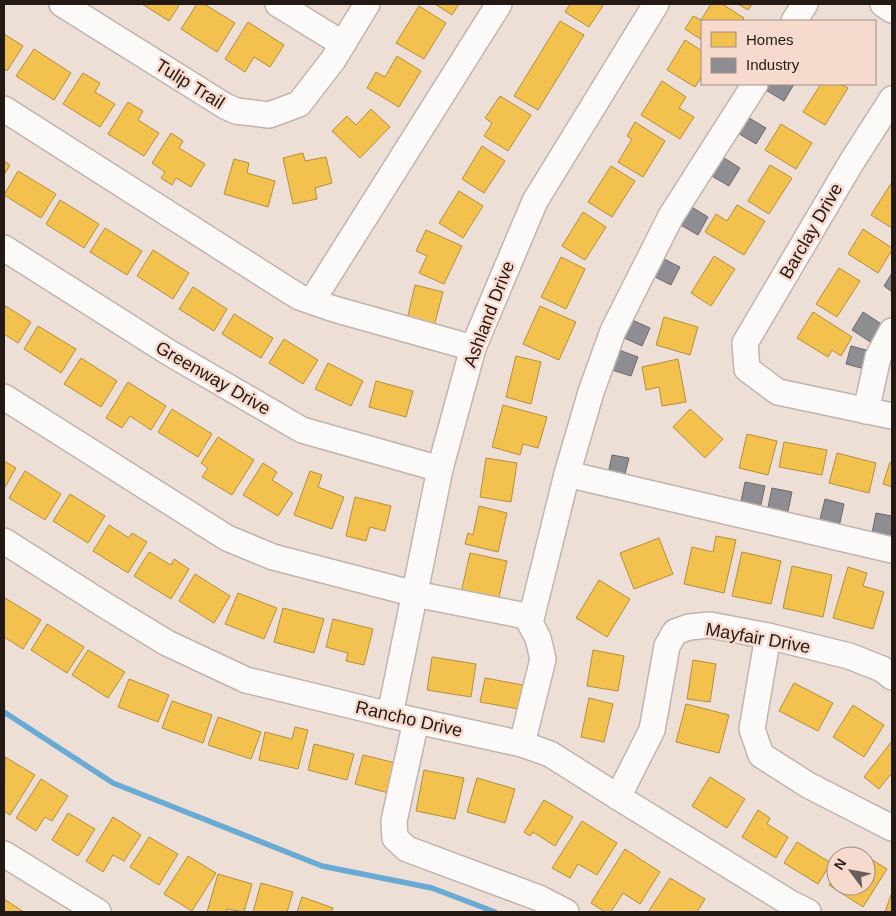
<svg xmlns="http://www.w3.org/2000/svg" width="896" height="916" viewBox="0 0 896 916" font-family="Helvetica,sans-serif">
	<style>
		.homes { fill: #f2c14e; stroke: #b48f3d }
		.industry { fill: #8d8d92; stroke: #6e6a6c }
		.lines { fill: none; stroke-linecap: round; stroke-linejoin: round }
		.stream { stroke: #69abd4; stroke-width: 5.5 }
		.minor-casing { stroke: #c0b4ae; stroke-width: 28 }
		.minor { stroke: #fcfaf9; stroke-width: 25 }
		.labels { text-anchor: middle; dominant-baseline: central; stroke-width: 5; stroke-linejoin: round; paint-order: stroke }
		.street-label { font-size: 18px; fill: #241a15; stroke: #f6dacd }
	</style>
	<rect width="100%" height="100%" fill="#edded6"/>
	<g class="homes">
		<polygon points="142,4 180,4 169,21"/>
		<polygon points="197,4 204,4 235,23 217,52 181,29"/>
		<polygon points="435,4 459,4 452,15"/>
		<polygon points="570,4 604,4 589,27 565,12"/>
		<polygon points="711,4 722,4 744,18 742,21 702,21 702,40 685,29 693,16 701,20"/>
		<polygon points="738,4 752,4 748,10"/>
		<polygon points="419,6 446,23 424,59 396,43"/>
		<polygon points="560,21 584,35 538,110 514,96"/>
		<polygon points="248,22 284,45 270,67 254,57 245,72 225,59"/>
		<polygon points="4,34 23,46 7,71 4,68"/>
		<polygon points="685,40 702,51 702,76 695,87 667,70"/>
		<polygon points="34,49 71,73 54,100 16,76"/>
		<polygon points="397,56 421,71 399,107 367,88 376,72 385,77"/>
		<polygon points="83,73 100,83 95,92 115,104 100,127 63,104"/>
		<polygon points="662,81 686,97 679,108 694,117 680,139 641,115"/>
		<polygon points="821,84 841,84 848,88 825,125 803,112"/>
		<polygon points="500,96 531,115 508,151 484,136 492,123 485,118"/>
		<polygon points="128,102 143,111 138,120 159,133 144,156 108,134"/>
		<polygon points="371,109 390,127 360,158 332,131 347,116 356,125"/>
		<polygon points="635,122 665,141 643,177 618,162 632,139 627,136"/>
		<polygon points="781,124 812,143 796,169 765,150"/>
		<polygon points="171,133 183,141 179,148 205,164 191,187 176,178 172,185 161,178 165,172 152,163"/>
		<polygon points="482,146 505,161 484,193 462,179"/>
		<polygon points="303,153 305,161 326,157 332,183 315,188 317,199 293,204 283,158"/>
		<polygon points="234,159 249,163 247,173 275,181 268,207 224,194"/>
		<polygon points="4,161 10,165 4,175"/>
		<polygon points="770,165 792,178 769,214 748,201"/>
		<polygon points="611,166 635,181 612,217 588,202"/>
		<polygon points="18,171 56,194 41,218 4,195"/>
		<polygon points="892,182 892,228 871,215"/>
		<polygon points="459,191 483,206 463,238 439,223"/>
		<polygon points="60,200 99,224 84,248 46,224"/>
		<polygon points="737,205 765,221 744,255 705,232 716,214 727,221"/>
		<polygon points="583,212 606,227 585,260 562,246"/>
		<polygon points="105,228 142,251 127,275 90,252"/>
		<polygon points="863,229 892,248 892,250 878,273 848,254"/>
		<polygon points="426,230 462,246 444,284 419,273 427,256 416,251"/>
		<polygon points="153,250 189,273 173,299 137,276"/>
		<polygon points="714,256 735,269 711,306 691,293"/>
		<polygon points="561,257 585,269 566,309 541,297"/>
		<polygon points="839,268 860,281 837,317 816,304"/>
		<polygon points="415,285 443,292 433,330 406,324"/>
		<polygon points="193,287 227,309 214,331 179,309"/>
		<polygon points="4,305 31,322 18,343 4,334"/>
		<polygon points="540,306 576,322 559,360 523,344"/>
		<polygon points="813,312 852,337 841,356 832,350 828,357 797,338"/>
		<polygon points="234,314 273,338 261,358 222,334"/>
		<polygon points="664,317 698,327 690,355 656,345"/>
		<polygon points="38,326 76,349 61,373 24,349"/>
		<polygon points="284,339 318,360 303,384 269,363"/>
		<polygon points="516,356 541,362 531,404 506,397"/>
		<polygon points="81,358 117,381 101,407 64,384"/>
		<polygon points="678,359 686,402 662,406 659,387 646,390 642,367"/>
		<polygon points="328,363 363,381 351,406 315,389"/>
		<polygon points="376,381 413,391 406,417 369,407"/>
		<polygon points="128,382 166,406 151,430 130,416 122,428 106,418"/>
		<polygon points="503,405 547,417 538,448 523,444 520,455 492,447"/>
		<polygon points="172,409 212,434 198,457 158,432"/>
		<polygon points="690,409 723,439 705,458 673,427"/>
		<polygon points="747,434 777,441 768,475 739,468"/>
		<polygon points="218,437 254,460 232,495 202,477 208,468 201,463"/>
		<polygon points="784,442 827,450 822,475 779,467"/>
		<polygon points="837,453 876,463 869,493 829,483"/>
		<polygon points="486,458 517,463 511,502 480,497"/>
		<polygon points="4,461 16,468 4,489"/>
		<polygon points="890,462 892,463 892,487 883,484"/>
		<polygon points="263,463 277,472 272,480 293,493 278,516 243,495"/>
		<polygon points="25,471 61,494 45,520 9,498"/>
		<polygon points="310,471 322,475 318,487 344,497 332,529 294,515"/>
		<polygon points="70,494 105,516 88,543 53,521"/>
		<polygon points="355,497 391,506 385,531 370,527 366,541 346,536"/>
		<polygon points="479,506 507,513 498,552 465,544 468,533 473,535"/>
		<polygon points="109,525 129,538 132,533 147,542 128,573 93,551"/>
		<polygon points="716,536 736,540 724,593 684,584 692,547 713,552"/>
		<polygon points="659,538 673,574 634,589 620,553"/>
		<polygon points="149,552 171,565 174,559 189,569 171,599 134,576"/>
		<polygon points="742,552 781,561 771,604 732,596"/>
		<polygon points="470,553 507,561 498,601 461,593"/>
		<polygon points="792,566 832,575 823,617 783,608"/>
		<polygon points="848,567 867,573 863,586 884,592 873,629 833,618"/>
		<polygon points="195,574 230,596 214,623 179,601"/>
		<polygon points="599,580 630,599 607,637 576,618"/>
		<polygon points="238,593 277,608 264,639 225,624"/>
		<polygon points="5,598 41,620 23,649 4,637 4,600"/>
		<polygon points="283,608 324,619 314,653 274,642"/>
		<polygon points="333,619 373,629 364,665 346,661 348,653 326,647"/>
		<polygon points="47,624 84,647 67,673 31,650"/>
		<polygon points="88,650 125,672 108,698 72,675"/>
		<polygon points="593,650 624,656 618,691 587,686"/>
		<polygon points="432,657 476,664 471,697 427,690"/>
		<polygon points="693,660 716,664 710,702 687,699"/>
		<polygon points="485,678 523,685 519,709 480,702"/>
		<polygon points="129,679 169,695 158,722 118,707"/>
		<polygon points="794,683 833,703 818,731 779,711"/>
		<polygon points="589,698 613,704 604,742 581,737"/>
		<polygon points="172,701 212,715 203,743 162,728"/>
		<polygon points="686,704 729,715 719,753 676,742"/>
		<polygon points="853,705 884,725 864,757 833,737"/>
		<polygon points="218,717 261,732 251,759 208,745"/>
		<polygon points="295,727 308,730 298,769 259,760 265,732 292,739"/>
		<polygon points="892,741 892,776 890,775 879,789 864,777"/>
		<polygon points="314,744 354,754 347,780 308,770"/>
		<polygon points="363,755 404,765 396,795 355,784"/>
		<polygon points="5,757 35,775 10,815 4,811"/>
		<polygon points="424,770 464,778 455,819 416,811"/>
		<polygon points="710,777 745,799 727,828 692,806"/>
		<polygon points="477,778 515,789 505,823 467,812"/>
		<polygon points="41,779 68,796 52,821 45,817 36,831 16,818"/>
		<polygon points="544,800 573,817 555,846 533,832 530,836 524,832"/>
		<polygon points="758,810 770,818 767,824 788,837 776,858 742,837"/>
		<polygon points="68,813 95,829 78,856 52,840"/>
		<polygon points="113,817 141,835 124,861 113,855 103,872 86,861"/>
		<polygon points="582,821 617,843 597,875 578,864 570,878 552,868"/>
		<polygon points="149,837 178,854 159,885 130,867"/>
		<polygon points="797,842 831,863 818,884 784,863"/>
		<polygon points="853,848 887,869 863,907 829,885 836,875 836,886 866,886 866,856 848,856"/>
		<polygon points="625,849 660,872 640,904 623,893 611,912 605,912 591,903"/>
		<polygon points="188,856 216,873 192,911 164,894"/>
		<polygon points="218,874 252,884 244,912 227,909 226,912 207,912"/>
		<polygon points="670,878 705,899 697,912 648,912"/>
		<polygon points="261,883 293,892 287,912 253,912"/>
		<polygon points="892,892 892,912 885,912"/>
		<polygon points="302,897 333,908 331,912 297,912"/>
		<polygon points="4,899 24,912 4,912"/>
	</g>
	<g class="industry">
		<polygon points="767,84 794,84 784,101 764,89"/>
		<polygon points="746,116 766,128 756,144 736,132"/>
		<polygon points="721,156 740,168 729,186 710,175"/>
		<polygon points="690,206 708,217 698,235 679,224"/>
		<polygon points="660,257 680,267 671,285 651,275"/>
		<polygon points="892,273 892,292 884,286"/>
		<polygon points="863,312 883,325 872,343 852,330"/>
		<polygon points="630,319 650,328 642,346 622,337"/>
		<polygon points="851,346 870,351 865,369 846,364"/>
		<polygon points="619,350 638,357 631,376 612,370"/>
		<polygon points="612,455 629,458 624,478 608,474"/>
		<polygon points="745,482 765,486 760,509 740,506"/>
		<polygon points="772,488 792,492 787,516 767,512"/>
		<polygon points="825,499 844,504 839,527 819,523"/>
		<polygon points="876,513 892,516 891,537 872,533"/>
	</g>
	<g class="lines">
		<polyline class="stream" points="4,712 113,783 322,866 432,888 495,912"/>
		<g class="minor-casing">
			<g id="minor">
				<polyline points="62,4 225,106 236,111 269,115 299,104 333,60 367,4"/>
				<polyline points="278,4 343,44"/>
				<polyline points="883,4 892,10"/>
				<polyline points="794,21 805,4"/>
				<polyline points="892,99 851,163 745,343 747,369 778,392 892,416"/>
				<polyline points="4,109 299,297 334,309 473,348"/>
				<polyline points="4,248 168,352 302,430 440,469"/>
				<polyline points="312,301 499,4"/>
				<polyline points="4,397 227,538 273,557 415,594 531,617"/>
				<polyline points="866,411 878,357 892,331"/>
				<polyline points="567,474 892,550"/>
				<polyline points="4,541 103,604 167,643 246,680 390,715 522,744 550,754 618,797 790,903 808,912"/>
				<polyline points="768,636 752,729 761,755 808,785 892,828"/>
				<polyline points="390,715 440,469 473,348 535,201 656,4"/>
				<polyline points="416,721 394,821 395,838 407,849 539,898 566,912"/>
				<polyline points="522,744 543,659 538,638 530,623 567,474 591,392 613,331 671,216 755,84"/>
				<polyline points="618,797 652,730 667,646 675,632 689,627 710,625 768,636 849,656 882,669 892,677"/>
				<polyline points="4,854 98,912"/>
			</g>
		</g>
		<use href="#minor" class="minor"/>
	</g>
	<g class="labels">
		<g class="street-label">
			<text transform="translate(190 84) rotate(32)">Tulip Trail</text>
			<text transform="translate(811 231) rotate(-60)">Barclay Drive</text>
			<text transform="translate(489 314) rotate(-69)">Ashland Drive</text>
			<text transform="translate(213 378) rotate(30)">Greenway Drive</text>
			<text transform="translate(758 638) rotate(10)">Mayfair Drive</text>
			<text transform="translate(409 719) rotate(13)">Rancho Drive</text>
		</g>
	</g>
	<rect width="896" height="916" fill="none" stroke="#241a15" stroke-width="10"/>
	<rect x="701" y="20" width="175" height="65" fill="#f6dacd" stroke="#a28d83"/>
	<rect x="711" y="32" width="25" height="15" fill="#f2c14e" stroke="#a28d83"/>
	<text x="746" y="45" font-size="15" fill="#241a15">Homes</text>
	<rect x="711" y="58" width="25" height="15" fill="#8d8d92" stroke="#a28d83"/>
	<text x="746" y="70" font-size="15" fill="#241a15">Industry</text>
	<g transform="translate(851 871) rotate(302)"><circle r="24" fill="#f6dacd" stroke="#a28d83"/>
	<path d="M0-4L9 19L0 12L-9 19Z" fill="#6a5f59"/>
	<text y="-8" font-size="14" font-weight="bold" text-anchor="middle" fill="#241a15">N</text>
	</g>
</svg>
